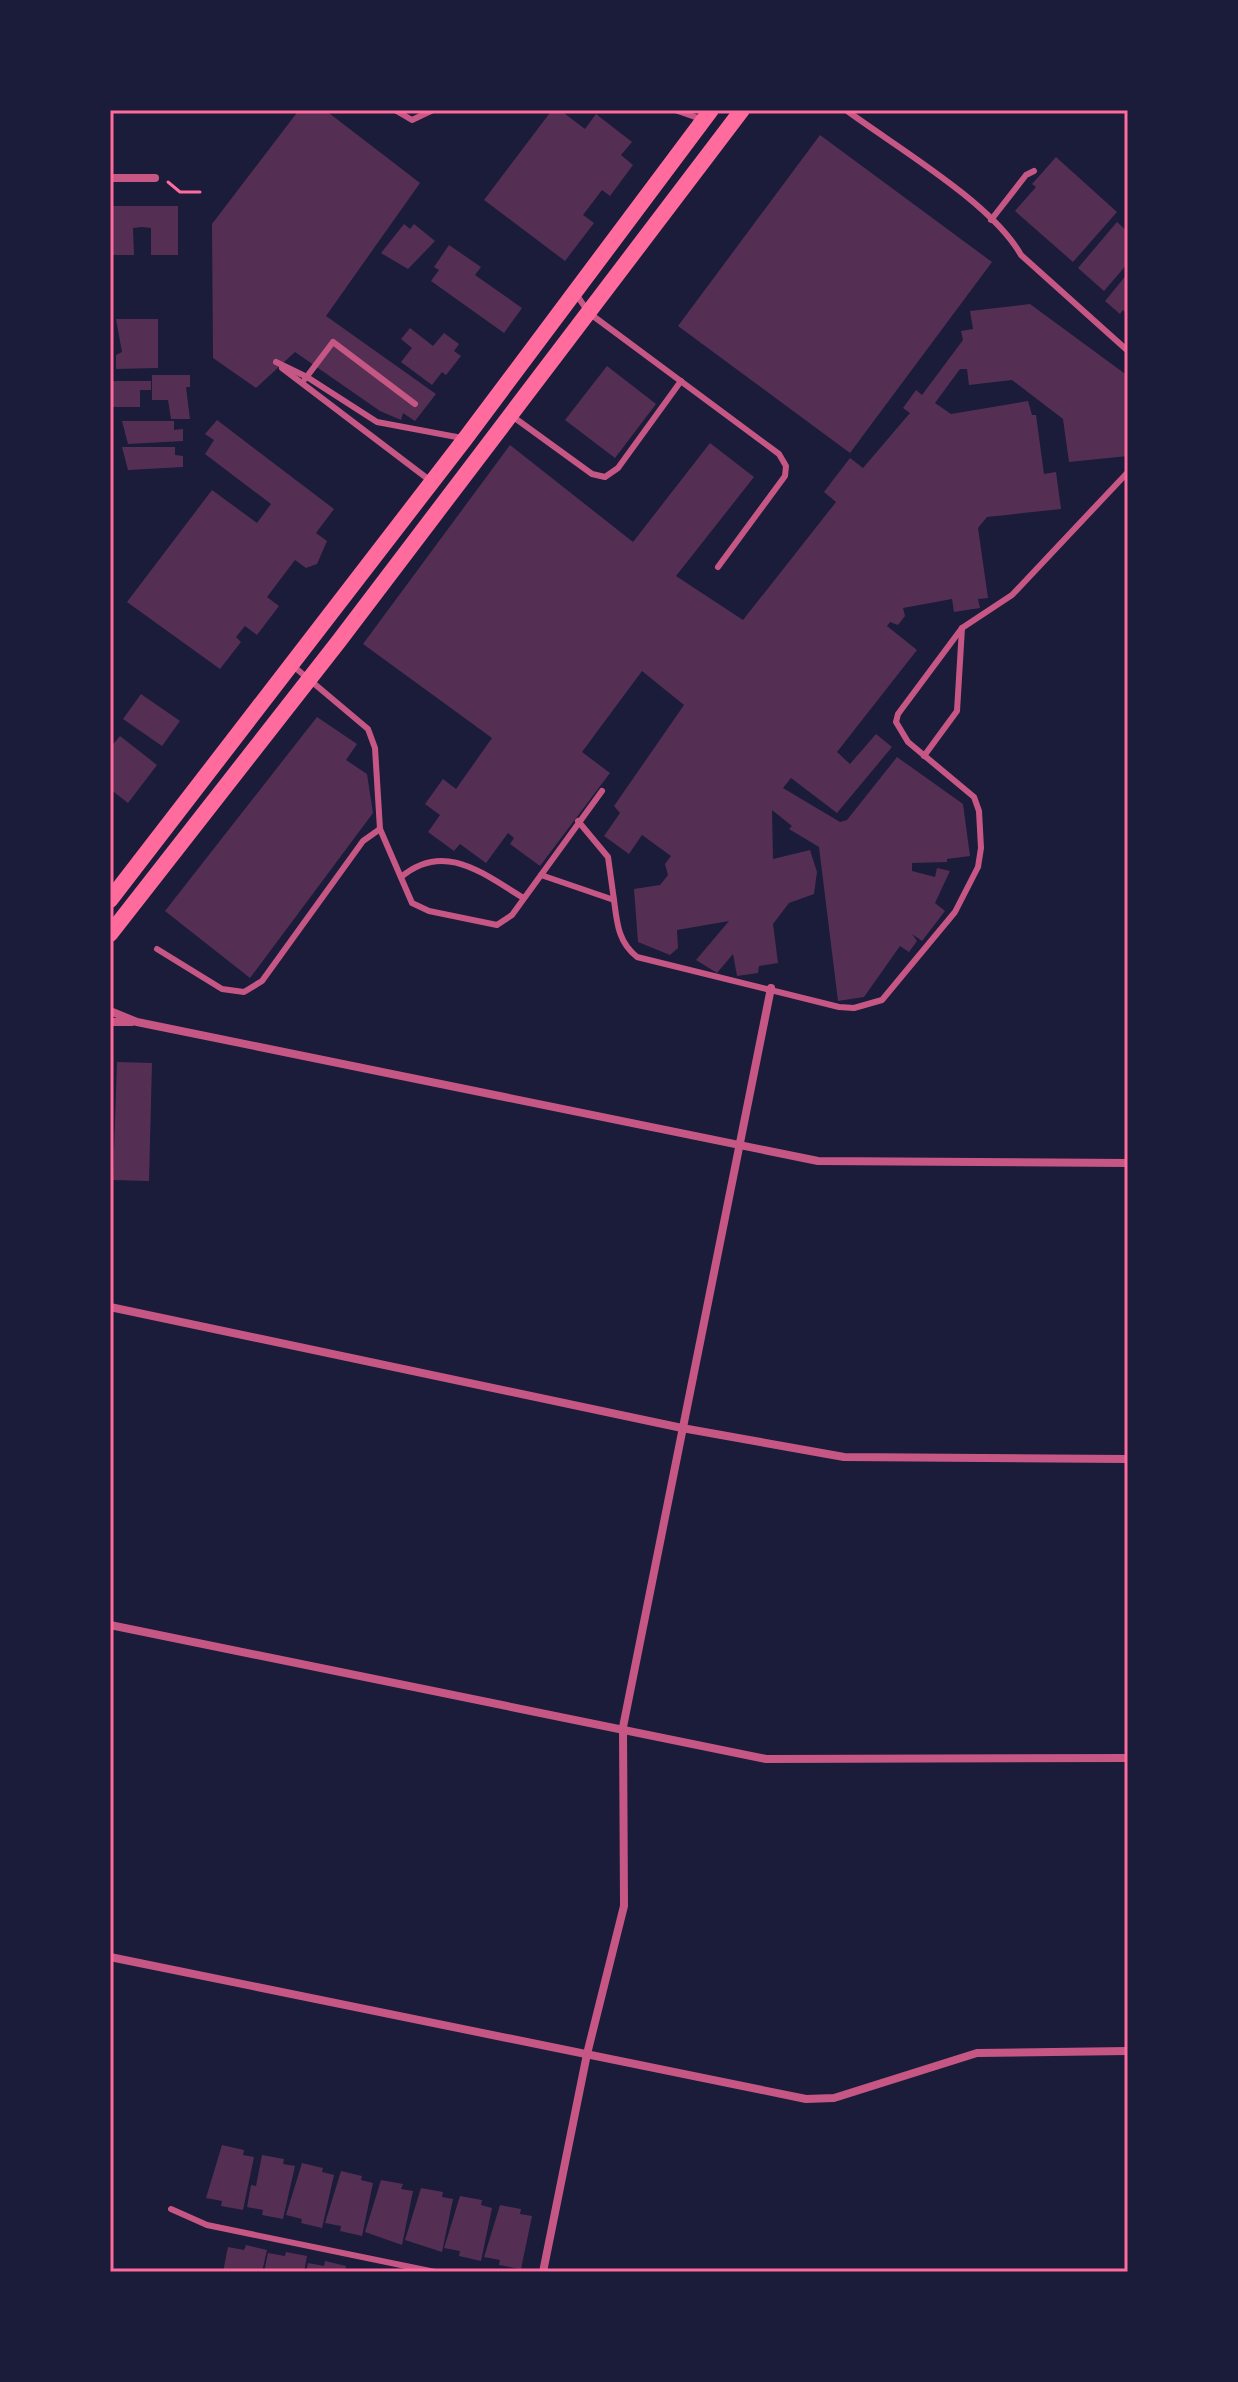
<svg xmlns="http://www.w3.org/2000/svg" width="1238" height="2382" viewBox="0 0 1238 2382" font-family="'Alegreya Sans',sans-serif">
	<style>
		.building { fill: #542f53 }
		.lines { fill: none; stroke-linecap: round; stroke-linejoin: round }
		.path { stroke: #ff6b9d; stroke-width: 3 }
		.service { stroke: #c65784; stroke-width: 6 }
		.minor { stroke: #c65784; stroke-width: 8 }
		.secondary { stroke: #ff6b9d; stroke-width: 16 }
		.neatline { fill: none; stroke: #ff6b9d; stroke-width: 3 }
	</style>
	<rect width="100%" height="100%" fill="#1b1b3a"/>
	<g class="building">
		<polygon points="299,110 325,110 420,183 326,316 436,394 415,421 403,413 401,420 380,411 295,352 256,388 213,358 212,224"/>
		<polygon points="552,110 560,110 585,129 596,114 632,142 621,155 633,165 610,196 602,190 583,215 594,223 565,261 484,200"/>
		<polygon points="820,135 992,262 850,453 678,326"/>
		<polygon points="1056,157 1117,212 1073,262 1015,211 1036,187 1032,184"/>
		<polygon points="110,206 178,206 178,255 151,255 151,228 142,227 133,228 134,255 110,255"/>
		<polygon points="1117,222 1128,232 1128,263 1104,291 1078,268"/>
		<polygon points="404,224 410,229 414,224 435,241 408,269 381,253"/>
		<polygon points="449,245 481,267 475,275 522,308 504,333 431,281 439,270 434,267"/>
		<polygon points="1128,273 1128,315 1123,310 1120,314 1105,301"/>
		<polygon points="1030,304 1128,376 1128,456 1069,462 1063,419 1012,380 969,385 967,369 960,369 935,403 951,414 1028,401 1032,415 1036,415 1044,474 1056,472 1061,509 987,517 978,528 988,598 978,599 980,608 954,612 952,599 903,608 905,616 898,625 890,622 887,626 917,650 837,752 850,764 876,734 892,747 837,813 791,778 783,788 840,822 847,820 897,757 963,804 970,856 947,859 947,862 912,863 912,871 935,877 937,868 950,871 935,903 945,911 922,941 912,934 917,941 909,952 900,946 864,997 838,1001 819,847 789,829 792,826 772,810 773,859 810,850 817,872 814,894 789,903 773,924 778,963 759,966 758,973 737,976 733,954 717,973 696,960 729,921 677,930 678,948 670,955 638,942 634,889 660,885 668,875 665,864 671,856 642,835 629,854 604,836 620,813 614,806 684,705 642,671 582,752 610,773 540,866 510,844 514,838 508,833 486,863 460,844 454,851 428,832 440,815 425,804 443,779 456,789 492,738 363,644 510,445 633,542 710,443 754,477 676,576 743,620 836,502 824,492 833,480 850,458 863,468 910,413 903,408 916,390 922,395 963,340 961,331 973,329 970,311"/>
		<polygon points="116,319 158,319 158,368 116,369 116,355 122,352"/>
		<polygon points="410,328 433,346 444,333 459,344 454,351 461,356 446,375 442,372 432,385 401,362 412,348 401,339"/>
		<polygon points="607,366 656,404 615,458 565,420"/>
		<polygon points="152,375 190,375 190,387 186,387 190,419 171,419 168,400 152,400"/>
		<polygon points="110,381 151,381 151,390 140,390 140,407 110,407"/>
		<polygon points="217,420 334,509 316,533 327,541 317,564 306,568 295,560 267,597 279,606 257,635 245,626 236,637 241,642 220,669 127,602 212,490 257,523 271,504 205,454 214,440 205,434"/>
		<polygon points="122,421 174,421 174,430 183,429 183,441 128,444"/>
		<polygon points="122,447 175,447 175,455 183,456 183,467 128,470"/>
		<polygon points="141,694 180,721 162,746 123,719"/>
		<polygon points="317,717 357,744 346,760 367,774 373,813 250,978 165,911"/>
		<polygon points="120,736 157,765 128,803 110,789 110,748"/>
		<polygon points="117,1062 152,1063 149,1181 113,1180"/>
		<polygon points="222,2145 244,2150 243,2155 254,2157 243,2210 221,2206 222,2201 206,2198"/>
		<polygon points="262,2155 284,2159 283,2164 295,2166 283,2219 262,2215 263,2210 247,2207 251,2185 256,2186"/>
		<polygon points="302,2163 323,2168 322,2172 334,2175 322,2228 301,2223 302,2219 286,2215"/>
		<polygon points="341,2171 362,2176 361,2180 373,2183 362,2236 340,2231 341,2226 325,2223"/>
		<polygon points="381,2180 403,2184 401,2189 413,2191 402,2245 365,2232"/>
		<polygon points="421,2188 443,2192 442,2197 453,2199 442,2252 405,2240"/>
		<polygon points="460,2196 482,2200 481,2205 492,2208 481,2261 459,2256 460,2251 444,2248"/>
		<polygon points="500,2205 521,2209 520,2214 532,2216 521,2269 499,2265 500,2260 484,2257"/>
		<polygon points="246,2245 267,2250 262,2272 223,2272 228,2247 244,2250"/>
		<polygon points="286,2252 307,2256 304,2272 264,2272 268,2253 285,2256"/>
		<polygon points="325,2261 346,2266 345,2272 306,2272 308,2263 324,2266"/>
	</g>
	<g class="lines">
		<polyline class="path" points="168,182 180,192 200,192"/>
		<g class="service">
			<polyline points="395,110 412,120 433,110"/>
			<polyline points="675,110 701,119"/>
			<path d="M846 110C896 147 992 203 1021 255L1128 351"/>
			<polyline points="991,220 1026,175 1034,171"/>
			<polyline points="576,294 589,313 779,454 786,466 785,476 718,567"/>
			<polyline points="276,362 307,377 377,422 462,438"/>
			<polyline points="282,368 432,482"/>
			<polyline points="305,379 333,342 415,404"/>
			<polyline points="512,416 592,474 605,477 618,468 681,381"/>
			<polyline points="292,665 368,729 375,748 380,829 412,903 429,911 497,925 512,915 602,791"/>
			<polyline points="924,756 957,711 962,628"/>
			<polyline points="541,875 614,900 608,857 578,821"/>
			<path d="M401 877C444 841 482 873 522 897"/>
			<path d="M614 900C617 923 618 942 637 957L839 1007 854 1008 882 1000 955 912 978 867 981 848 979 811 974 797 908 742 896 722 898 714 962 628 1012 595 1128 472"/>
			<polyline points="157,949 222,989 244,992 262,981 363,841 380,829"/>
			<polyline points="171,2209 207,2225 435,2272"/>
		</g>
		<g class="minor">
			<polyline points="110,178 155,178"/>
			<polyline points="110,1011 137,1022 818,1161 1128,1163"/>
			<polyline points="110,1022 132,1022"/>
			<polyline points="110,1307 682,1428 844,1457 1128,1459"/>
			<polyline points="110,1625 766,1759 1128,1758"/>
			<polyline points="110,1957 806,2099 834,2098 977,2053 1128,2051"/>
			<polyline points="543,2272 587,2054 624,1906 623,1727 771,988"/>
		</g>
		<g class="secondary">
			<polyline points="110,900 465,439 711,110"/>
			<polyline points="110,934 339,641 742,110"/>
		</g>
	</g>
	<rect width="1238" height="2382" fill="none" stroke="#1b1b3a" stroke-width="224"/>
	<rect x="112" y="112" width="1014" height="2158" class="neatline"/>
</svg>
